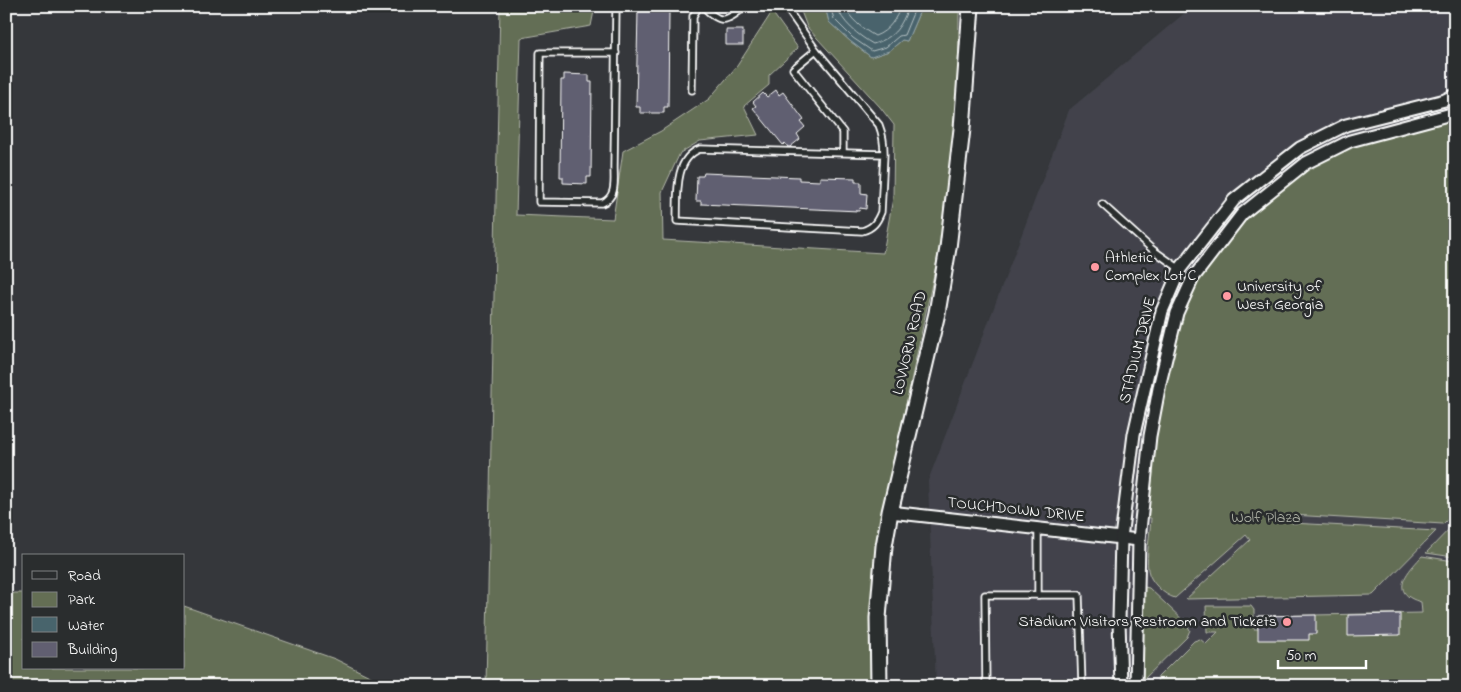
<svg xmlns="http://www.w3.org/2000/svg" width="1461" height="692" viewBox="0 0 1461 692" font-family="'Indie Flower',sans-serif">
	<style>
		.built { fill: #42434b }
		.green { fill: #646e54; stroke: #b2b6aa }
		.water { fill: #48646c; stroke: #91a2a7 }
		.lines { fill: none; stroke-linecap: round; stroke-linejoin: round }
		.shore { stroke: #b6c1c4; stroke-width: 1 }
		.building { fill: #615f71; stroke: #fff }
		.lane-casing { stroke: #fff; stroke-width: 9 }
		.street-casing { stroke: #fff; stroke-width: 15 }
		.secondary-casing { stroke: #fff; stroke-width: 19 }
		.lane { stroke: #2a2d2e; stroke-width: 5.5 }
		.street { stroke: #2a2d2e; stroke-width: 11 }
		.secondary { stroke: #2a2d2e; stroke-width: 15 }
		.poi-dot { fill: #ff9aa2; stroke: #2a2d2e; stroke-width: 2 }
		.labels { text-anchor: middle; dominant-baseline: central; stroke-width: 5; stroke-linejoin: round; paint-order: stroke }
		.poi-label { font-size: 16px; fill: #fff; stroke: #2a2d2e; text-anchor: start }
		.street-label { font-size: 16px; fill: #fff; stroke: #2a2d2e }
		.park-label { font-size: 16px; fill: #b2b6aa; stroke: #2a2d2e }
	</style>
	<rect width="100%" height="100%" fill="#35373b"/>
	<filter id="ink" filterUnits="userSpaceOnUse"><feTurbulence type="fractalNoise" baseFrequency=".02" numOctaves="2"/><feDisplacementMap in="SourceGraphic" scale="10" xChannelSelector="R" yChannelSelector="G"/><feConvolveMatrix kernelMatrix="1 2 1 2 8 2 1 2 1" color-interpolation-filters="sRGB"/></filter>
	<g filter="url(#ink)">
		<polygon class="built" points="1193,6 1455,6 1455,686 936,686 928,481 1069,110"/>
		<g class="green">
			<path d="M500 6H595L591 26 521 38 516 215 613 219 623 151 661 131 709 99 737 66 772 12 798 48 769 75V85L744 106 758 135 700 141 680 153 662 192 663 240 883 253 893 198 894 125 880 107 807 27 799 6H825L829 22 850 41 871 57 889 51 902 40 907 41 922 6H959L958 106 948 209 878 535C872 586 871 634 872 686H486Z"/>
			<path d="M1455 115V512L1443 524 1292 515V523L1436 531 1373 595 1186 599 1250 540 1246 535 1175 598C1164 595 1150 582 1148 570 1146 554 1150 534 1151 518L1144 517 1148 473 1175 331 1198 278 1230 233 1276 187 1336 151Z"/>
			<path d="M1455 523V686H1156L1158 677 1194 641 1200 639 1206 644 1218 632H1207L1206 606H1251L1254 610V629H1258V616L1422 613 1421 602C1388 593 1407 572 1422 556L1454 561V557L1426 553Z"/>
			<polygon points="1140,586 1149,588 1186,623 1190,630 1187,637 1142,681"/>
			<polygon points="15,593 24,593 24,668 184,668 184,606 335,659 390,686 6,686 6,596"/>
		</g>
		<polygon class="water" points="825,6 922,6 907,41 902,40 889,51 871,57 850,41 829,22"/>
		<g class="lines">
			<g class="shore">
				<polyline points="830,6 834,19 853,38 872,51 886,47 899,36 904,35 916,6"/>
				<path d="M837 6C841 22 859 36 873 44 896 37 901 26 909 6"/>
				<path d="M845 6C848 18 864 30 875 36 889 31 896 19 901 6"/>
			</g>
		</g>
		<g class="building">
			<polygon points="642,6 666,6 666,11 669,11 668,107 664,107 664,113 640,113 640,107 636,107 638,10 642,10"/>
			<rect x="726" y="30" width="17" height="15"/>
			<polygon points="564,74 589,75 589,82 592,82 591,177 587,177 587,184 563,183 563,177 560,177 561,80 564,80"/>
			<polygon points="776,90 779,95 783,92 804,120 801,122 805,127 797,134 800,139 790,147 788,147 785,143 783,145 753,108 756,106 753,102 763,93 767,97"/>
			<polygon points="704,173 799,177 799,180 820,181 820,177 855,178 855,182 861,182 861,193 867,194 866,209 860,208 859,211 701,204 701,201 696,201 697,176 703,176"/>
			<polygon points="1400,614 1400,635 1348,636 1348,615"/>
			<polygon points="1316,615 1316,634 1309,634 1309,640 1258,640 1258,616"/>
		</g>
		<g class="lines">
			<g class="lane-casing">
				<g id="lane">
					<path d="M703 6C721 26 726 21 746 6"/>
					<path d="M787 6 790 13 816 50 879 125C883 135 884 143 884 154L881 212C877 222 873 228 862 231L677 221C678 197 673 159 700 149L884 154"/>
					<polyline points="816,50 793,69 843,132 843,152"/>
					<path d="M616 53H540L539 202 602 203C617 197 614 181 614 167L616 6"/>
					<polyline points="692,90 693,16 699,6"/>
					<polyline points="1102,204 1153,250 1180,269"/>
					<polyline points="1038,529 1038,595"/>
					<polyline points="986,686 985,595 1079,595 1082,686"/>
				</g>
			</g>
			<g class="street-casing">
				<g id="street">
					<polyline points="890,512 1139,540"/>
					<polyline points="1121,686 1119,621 1121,538 1134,434 1162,311 1180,269 1234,200 1300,148 1346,125 1445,100 1455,95"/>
					<polyline points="1136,686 1139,540 1150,436 1160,383 1177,313 1193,278 1242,214 1306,163 1350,141 1455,113"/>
				</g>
			</g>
			<g class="secondary-casing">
				<polyline id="secondary" points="879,686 878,618 884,546 890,512 937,313 948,248 962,129 971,6"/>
			</g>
			<use href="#lane" class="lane"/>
			<use href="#street" class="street"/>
			<use href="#secondary" class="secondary"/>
		</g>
	</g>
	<g class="poi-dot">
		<circle cx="1095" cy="267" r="5"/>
		<circle cx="1227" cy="296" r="5"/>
		<circle cx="1287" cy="622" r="5"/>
	</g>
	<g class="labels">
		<g class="poi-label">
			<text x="1105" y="258">Athletic<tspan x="1105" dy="18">Complex Lot C</tspan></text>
			<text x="1237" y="287">University of<tspan x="1237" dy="18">West Georgia</tspan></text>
			<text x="1277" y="622" text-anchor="end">Stadium Visitors Restroom and Tickets</text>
		</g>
		<g class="street-label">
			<text transform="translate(910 343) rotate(-77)">LOVVORN ROAD</text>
			<text transform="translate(1138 350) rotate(-76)">STADIUM DRIVE</text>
			<text transform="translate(1016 510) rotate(6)">TOUCHDOWN DRIVE</text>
		</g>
		<g class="park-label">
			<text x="1266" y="518">Wolf Plaza</text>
		</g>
	</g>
	<rect width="1461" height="692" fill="none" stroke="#2a2d2e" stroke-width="25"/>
	<rect x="12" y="12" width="1436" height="667" fill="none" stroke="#fff" stroke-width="2" filter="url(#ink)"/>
	<rect x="22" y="554" width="162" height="115" fill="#2a2d2e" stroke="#7f8182"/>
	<rect x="32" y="571" width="25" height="8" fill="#2a2d2e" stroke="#7f8182"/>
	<text x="68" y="580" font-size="15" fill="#ffffff">Road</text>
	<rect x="32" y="592" width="25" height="15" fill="#646e54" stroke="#7f8182"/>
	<text x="68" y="604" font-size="15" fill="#ffffff">Park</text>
	<rect x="32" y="617" width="25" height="15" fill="#48646c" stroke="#7f8182"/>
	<text x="68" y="630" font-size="15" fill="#ffffff">Water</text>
	<rect x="32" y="642" width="25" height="15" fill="#615f71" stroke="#7f8182"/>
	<text x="68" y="654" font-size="15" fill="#ffffff">Building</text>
	<path d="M1278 660v8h88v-8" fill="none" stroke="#ffffff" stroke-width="2.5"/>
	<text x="1286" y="660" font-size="15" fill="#ffffff" stroke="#2a2d2e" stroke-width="4" paint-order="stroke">50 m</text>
</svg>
